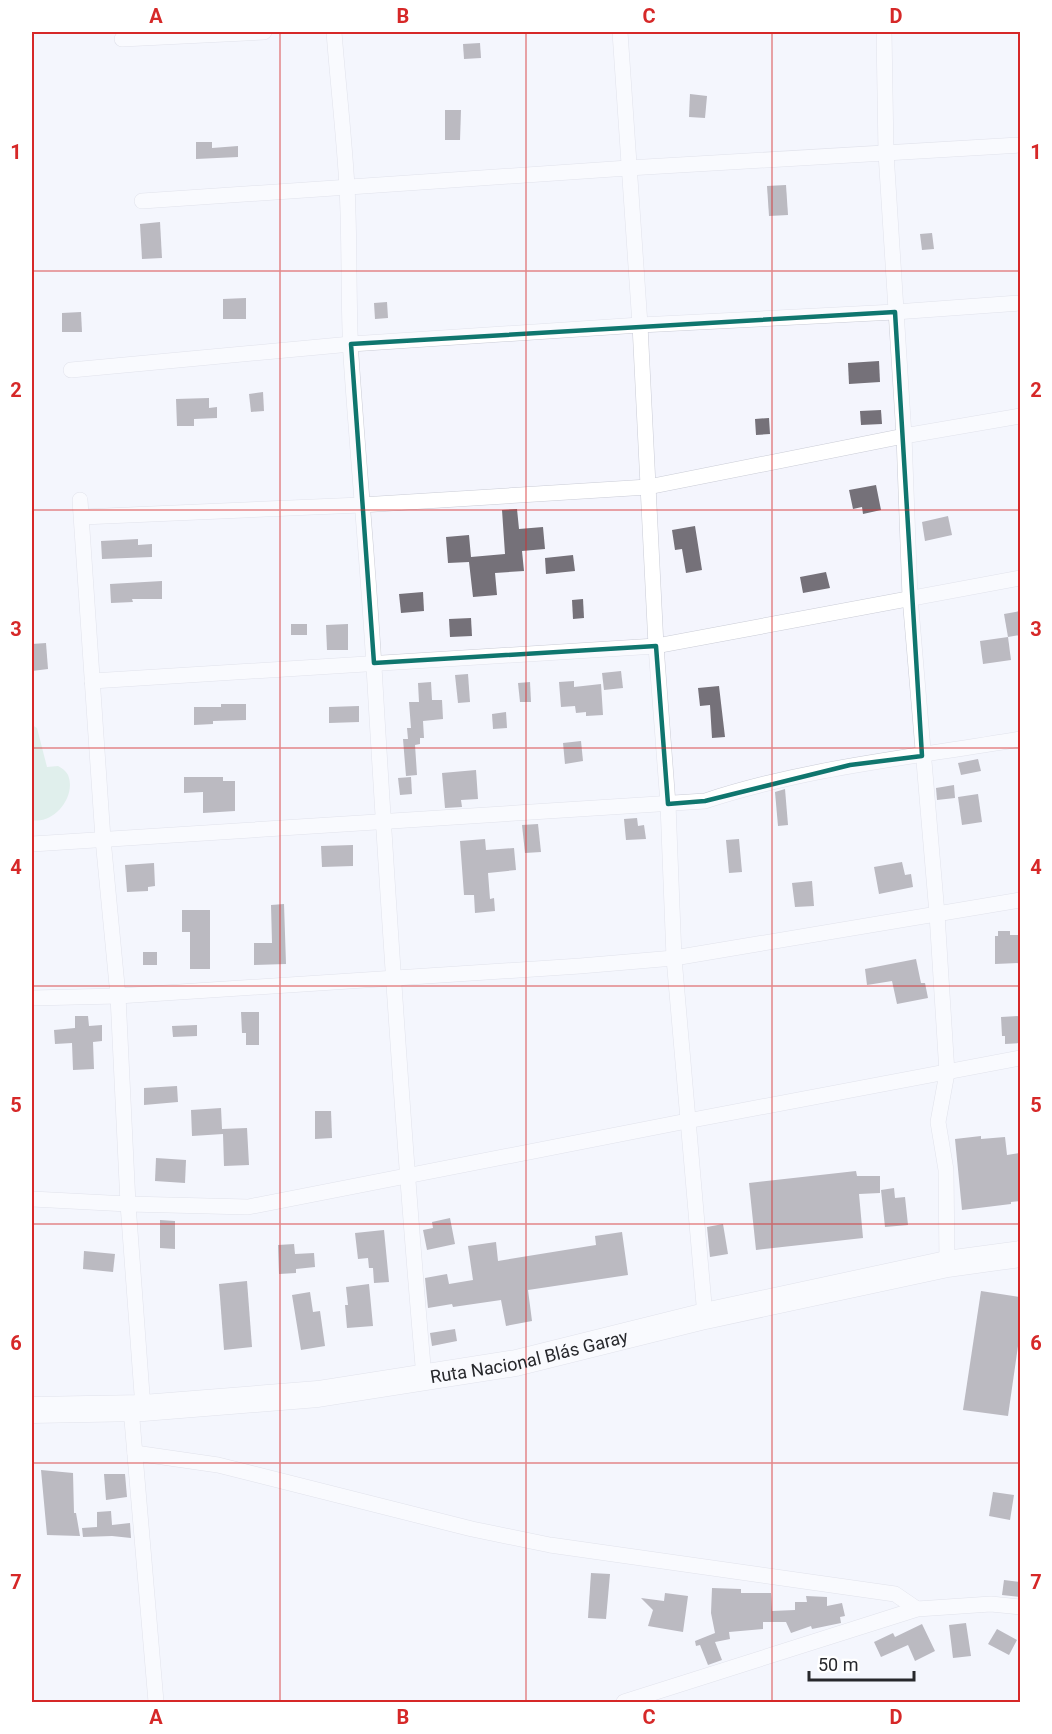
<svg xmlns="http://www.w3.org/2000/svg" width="1052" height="1734" viewBox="0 0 1052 1734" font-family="Roboto,sans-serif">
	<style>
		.green { fill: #c8e7d7 }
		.building { fill: #757179 }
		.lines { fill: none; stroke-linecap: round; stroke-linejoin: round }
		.minor-casing { stroke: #caccd6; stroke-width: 16 }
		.trunk-casing { stroke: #caccd6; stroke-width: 27 }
		.minor { stroke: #fff; stroke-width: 15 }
		.trunk { stroke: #fff; stroke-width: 26 }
		.marked { fill: none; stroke: #0f766e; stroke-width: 4.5; stroke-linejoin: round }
		.grid { fill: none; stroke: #d62828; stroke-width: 1.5; stroke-opacity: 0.55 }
		.labels { text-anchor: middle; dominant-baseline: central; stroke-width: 4.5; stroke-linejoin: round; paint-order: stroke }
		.street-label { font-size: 18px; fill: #27282c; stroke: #fff }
		.neatline { fill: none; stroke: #d62828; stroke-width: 2 }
		.grid-label { font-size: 20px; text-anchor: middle; font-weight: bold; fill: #d62828 }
	</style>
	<rect width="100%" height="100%" fill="#f4f5fd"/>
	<path class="green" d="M32 725 37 728 47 767 58 766C62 768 66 771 68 775 77 797 53 825 32 820Z"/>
	<g class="building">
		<polygon points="480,43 481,58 464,59 463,44"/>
		<polygon points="690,94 707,96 705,118 689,117"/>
		<polygon points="445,110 461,110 460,140 445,140"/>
		<polygon points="196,142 212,142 212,148 238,146 238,157 196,159"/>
		<polygon points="786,185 788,215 769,216 767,186"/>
		<polygon points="160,222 162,258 142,259 140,224"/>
		<polygon points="932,233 934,249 922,250 920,234"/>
		<polygon points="246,298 246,319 223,319 223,299"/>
		<polygon points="387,302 388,318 375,319 374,303"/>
		<polygon points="81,312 82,332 62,332 62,313"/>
		<polygon points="879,361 880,382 849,384 848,363"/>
		<polygon points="263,392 264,411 251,412 249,394"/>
		<polygon points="209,398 209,408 217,407 217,418 194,419 194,426 177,426 176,399"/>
		<polygon points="881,410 882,424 861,425 860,411"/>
		<polygon points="769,418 770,434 756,435 755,419"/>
		<polygon points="876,485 881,510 863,514 862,507 853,509 849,490"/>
		<polygon points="517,509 519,529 543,527 545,549 522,551 524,571 495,573 497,595 473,597 469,562 448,563 446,537 469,535 471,557 505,554 502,510"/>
		<polygon points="948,516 952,535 925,541 922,522"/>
		<polygon points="695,526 702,570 686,573 682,549 675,550 672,530"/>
		<polygon points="138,539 138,545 152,544 152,557 102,559 101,541"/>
		<polygon points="573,555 575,571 546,574 545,558"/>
		<polygon points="826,572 830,588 803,593 800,577"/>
		<polygon points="162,581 162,599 132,599 133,602 111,603 110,584"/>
		<polygon points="423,592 424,611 401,613 399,594"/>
		<polygon points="583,599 584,618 573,619 572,600"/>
		<polygon points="1020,611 1020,635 1008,637 1004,614"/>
		<polygon points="471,618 472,636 450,637 449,619"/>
		<rect x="291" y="624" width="16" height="11"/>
		<polygon points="348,624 348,650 327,650 326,625"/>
		<polygon points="1008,637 1011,660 983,664 980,641"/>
		<polygon points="46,643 48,669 32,671 32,644"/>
		<polygon points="621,671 623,688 604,690 602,673"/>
		<polygon points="468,674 470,702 458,703 455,675"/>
		<polygon points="574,681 574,687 601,684 603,715 586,716 586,712 576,713 575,706 561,707 559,682"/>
		<polygon points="431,682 432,700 442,700 443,719 423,721 424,738 420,738 420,744 415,745 417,775 406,776 403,739 408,739 407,728 411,728 409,702 419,702 418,683"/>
		<polygon points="530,682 531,702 520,702 518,683"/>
		<polygon points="719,686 725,737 712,738 710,705 700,706 698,688"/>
		<polygon points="221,704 246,704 246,720 213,721 213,724 194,725 194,707 221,707"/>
		<polygon points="359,706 359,722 329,723 329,707"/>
		<polygon points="506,712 507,728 493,729 492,714"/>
		<polygon points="581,741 583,761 565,764 563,743"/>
		<polygon points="978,759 981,771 961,775 958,763"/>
		<polygon points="476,770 478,799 461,800 462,807 445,808 442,773"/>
		<polygon points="184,777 223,777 223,781 235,781 235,811 203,813 203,792 184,793"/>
		<polygon points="411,777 412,794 400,795 398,778"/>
		<polygon points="954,785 955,798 937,800 936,788"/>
		<polygon points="785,789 788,825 778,826 775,792"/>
		<polygon points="978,794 982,822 962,825 958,797"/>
		<polygon points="637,818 638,826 644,825 646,839 626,840 624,819"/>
		<polygon points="538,824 541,852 525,853 522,825"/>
		<polygon points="485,839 486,850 514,848 516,870 488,873 490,899 494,898 495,911 475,913 474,895 464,895 460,841"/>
		<polygon points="739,839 742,872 729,873 726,840"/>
		<polygon points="353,845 353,866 322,867 321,846"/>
		<polygon points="902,862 905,875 911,874 913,887 879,894 874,867"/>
		<polygon points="154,863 155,886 148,887 148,891 127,892 125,865"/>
		<polygon points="812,881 814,906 795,907 792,883"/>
		<polygon points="284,904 286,964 254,965 254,943 272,943 271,905"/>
		<polygon points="182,910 210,910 210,969 190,969 190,932 182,932"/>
		<polygon points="998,931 1010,931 1010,935 1020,935 1020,963 995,964 995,936 998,936"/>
		<rect x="143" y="952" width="14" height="13"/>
		<polygon points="916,959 921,983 925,983 928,998 897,1004 892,981 867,985 865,969"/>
		<polygon points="241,1012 259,1012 259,1045 246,1045 246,1033 242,1033"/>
		<polygon points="75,1016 88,1016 89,1026 102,1025 102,1041 93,1042 94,1069 73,1070 72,1043 55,1044 54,1030 75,1028"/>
		<polygon points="1020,1016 1020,1043 1005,1044 1005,1036 1002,1036 1001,1017"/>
		<polygon points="197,1025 197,1036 173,1037 172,1026"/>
		<polygon points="177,1086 178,1102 144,1105 144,1088"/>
		<polygon points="221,1108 222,1129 247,1128 249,1165 224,1166 223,1134 192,1136 191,1110"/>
		<polygon points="315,1111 331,1111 332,1138 315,1139"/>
		<polygon points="981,1136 981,1139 1005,1137 1007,1155 1020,1153 1020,1201 1011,1202 1011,1204 962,1210 955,1139"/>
		<polygon points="156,1158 186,1160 185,1183 155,1181"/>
		<polygon points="856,1171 857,1176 880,1176 880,1193 859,1194 863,1238 756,1250 749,1183"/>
		<polygon points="894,1188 895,1198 905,1197 908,1225 885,1227 881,1190"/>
		<polygon points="450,1218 455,1244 427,1250 423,1230 433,1228 432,1222"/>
		<polygon points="160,1220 175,1221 175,1249 160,1248"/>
		<polygon points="723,1224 728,1254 710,1257 707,1227"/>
		<polygon points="384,1230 389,1282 374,1283 373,1268 369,1268 368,1258 358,1259 355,1233"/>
		<polygon points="622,1232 628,1275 528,1290 532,1321 506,1326 501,1300 453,1307 452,1304 428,1308 425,1278 447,1274 449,1284 473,1280 468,1246 496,1242 498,1261 596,1245 595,1236"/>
		<polygon points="294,1244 295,1254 314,1253 315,1267 296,1269 296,1273 279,1274 278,1245"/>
		<polygon points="84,1251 115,1254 113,1272 83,1269"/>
		<polygon points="247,1281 252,1347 224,1350 219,1284"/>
		<polygon points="369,1284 373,1326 347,1328 345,1305 348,1305 346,1287"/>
		<polygon points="981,1291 1020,1297 1020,1332 1008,1416 963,1410"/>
		<polygon points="310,1292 313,1312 320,1311 325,1346 301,1350 292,1295"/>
		<polygon points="455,1329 457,1341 432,1346 430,1333"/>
		<polygon points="41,1470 73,1473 74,1513 76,1513 80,1536 47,1535"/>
		<polygon points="104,1474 125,1474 127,1497 106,1500"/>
		<polygon points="993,1492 1014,1495 1010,1520 989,1516"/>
		<polygon points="111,1511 112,1525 130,1523 131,1538 112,1536 83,1537 82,1528 97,1527 97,1512"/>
		<polygon points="591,1573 610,1574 606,1619 588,1618"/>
		<polygon points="1004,1580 1020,1582 1020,1597 1002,1595"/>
		<polygon points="712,1588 741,1589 741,1593 771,1593 772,1611 795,1610 795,1602 807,1602 806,1596 827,1597 827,1606 842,1603 845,1616 840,1617 841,1623 812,1629 811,1626 791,1633 786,1622 763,1622 763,1629 729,1632 730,1639 715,1642 722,1660 708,1665 700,1645 696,1646 695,1641 715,1633 711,1613"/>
		<polygon points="665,1593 688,1596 683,1632 648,1626 653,1610 641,1598 664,1601"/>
		<polygon points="966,1623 971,1656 953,1658 949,1625"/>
		<polygon points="922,1624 935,1651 915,1661 908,1645 881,1657 874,1642 893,1633 895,1637"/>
		<polygon points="997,1629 1017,1640 1009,1655 988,1644"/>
	</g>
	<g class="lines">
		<g class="minor-casing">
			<g id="minor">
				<path d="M334 32C338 83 344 135 347 187 350 243 348 300 351 356 358 460 368 563 374 667 388 904 403 1140 424 1377"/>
				<polyline points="620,32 640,325 656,646 668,804 674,958 705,1316"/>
				<polyline points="884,32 886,153 904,436 910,597 937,914 947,1073 938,1122 946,1170 947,1264"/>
				<polyline points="122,39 264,32"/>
				<polyline points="142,201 628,168 1020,145"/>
				<polyline points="71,370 351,344 640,325 895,312 1020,303"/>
				<polyline points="80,500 103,839 118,996 128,1204 143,1408"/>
				<polyline points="82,517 361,505 648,487 904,436 1020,416"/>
				<polyline points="92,681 656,646 1020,578"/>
				<path d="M32 844 705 801C808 767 915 757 1020 739"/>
				<polyline points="32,998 118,996 580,966 674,958 1020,900"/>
				<polyline points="32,1199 128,1204 248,1207 687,1121 1020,1058"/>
				<polyline points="131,1408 156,1702"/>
				<polyline points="135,1453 218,1465 472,1529 550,1545 895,1594 917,1609"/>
				<polyline points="624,1702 917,1609 991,1604 1020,1607"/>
			</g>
		</g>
		<g class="trunk-casing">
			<g id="trunk">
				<path id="s1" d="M32 1410 143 1408 318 1394 516 1363 705 1316 947 1264 1020 1254"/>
			</g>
		</g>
		<use href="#minor" class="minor"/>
		<use href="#trunk" class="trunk"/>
	</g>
	<path d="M0 0H1052V1734H0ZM895 312 922 756 850 765 705 801 668 804 656 646 374 663 351 344Z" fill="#f4f5fd" fill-opacity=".55" fill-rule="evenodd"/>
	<path class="marked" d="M895 312 922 756 850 765 705 801 668 804 656 646 374 663 351 344Z"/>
	<path class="grid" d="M280 32V1702M526 32V1702M772 32V1702M32 271H1020M32 510H1020M32 748H1020M32 986H1020M32 1224H1020M32 1463H1020"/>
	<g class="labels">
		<g class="street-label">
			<text stroke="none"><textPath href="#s1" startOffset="501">Ruta Nacional Blás Garay</textPath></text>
		</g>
	</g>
	<rect width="1052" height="1734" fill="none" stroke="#ffffff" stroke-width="66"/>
	<path d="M809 1671v9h105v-9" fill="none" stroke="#27282c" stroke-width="3"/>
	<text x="818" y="1671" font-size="18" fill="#27282c" stroke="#ffffff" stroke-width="4.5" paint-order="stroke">50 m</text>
	<rect x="33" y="33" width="986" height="1668" class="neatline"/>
	<g class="grid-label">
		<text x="156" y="23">A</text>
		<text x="403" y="23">B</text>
		<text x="649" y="23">C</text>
		<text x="896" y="23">D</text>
		<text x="16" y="159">1</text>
		<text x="1036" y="159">1</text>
		<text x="16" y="397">2</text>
		<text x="1036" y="397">2</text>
		<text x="16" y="636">3</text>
		<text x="1036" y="636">3</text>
		<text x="16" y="874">4</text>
		<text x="1036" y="874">4</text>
		<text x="16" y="1112">5</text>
		<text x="1036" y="1112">5</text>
		<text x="16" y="1350">6</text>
		<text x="1036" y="1350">6</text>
		<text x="16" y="1589">7</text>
		<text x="1036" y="1589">7</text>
		<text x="156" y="1724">A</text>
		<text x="403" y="1724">B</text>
		<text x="649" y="1724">C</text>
		<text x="896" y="1724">D</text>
	</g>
</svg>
